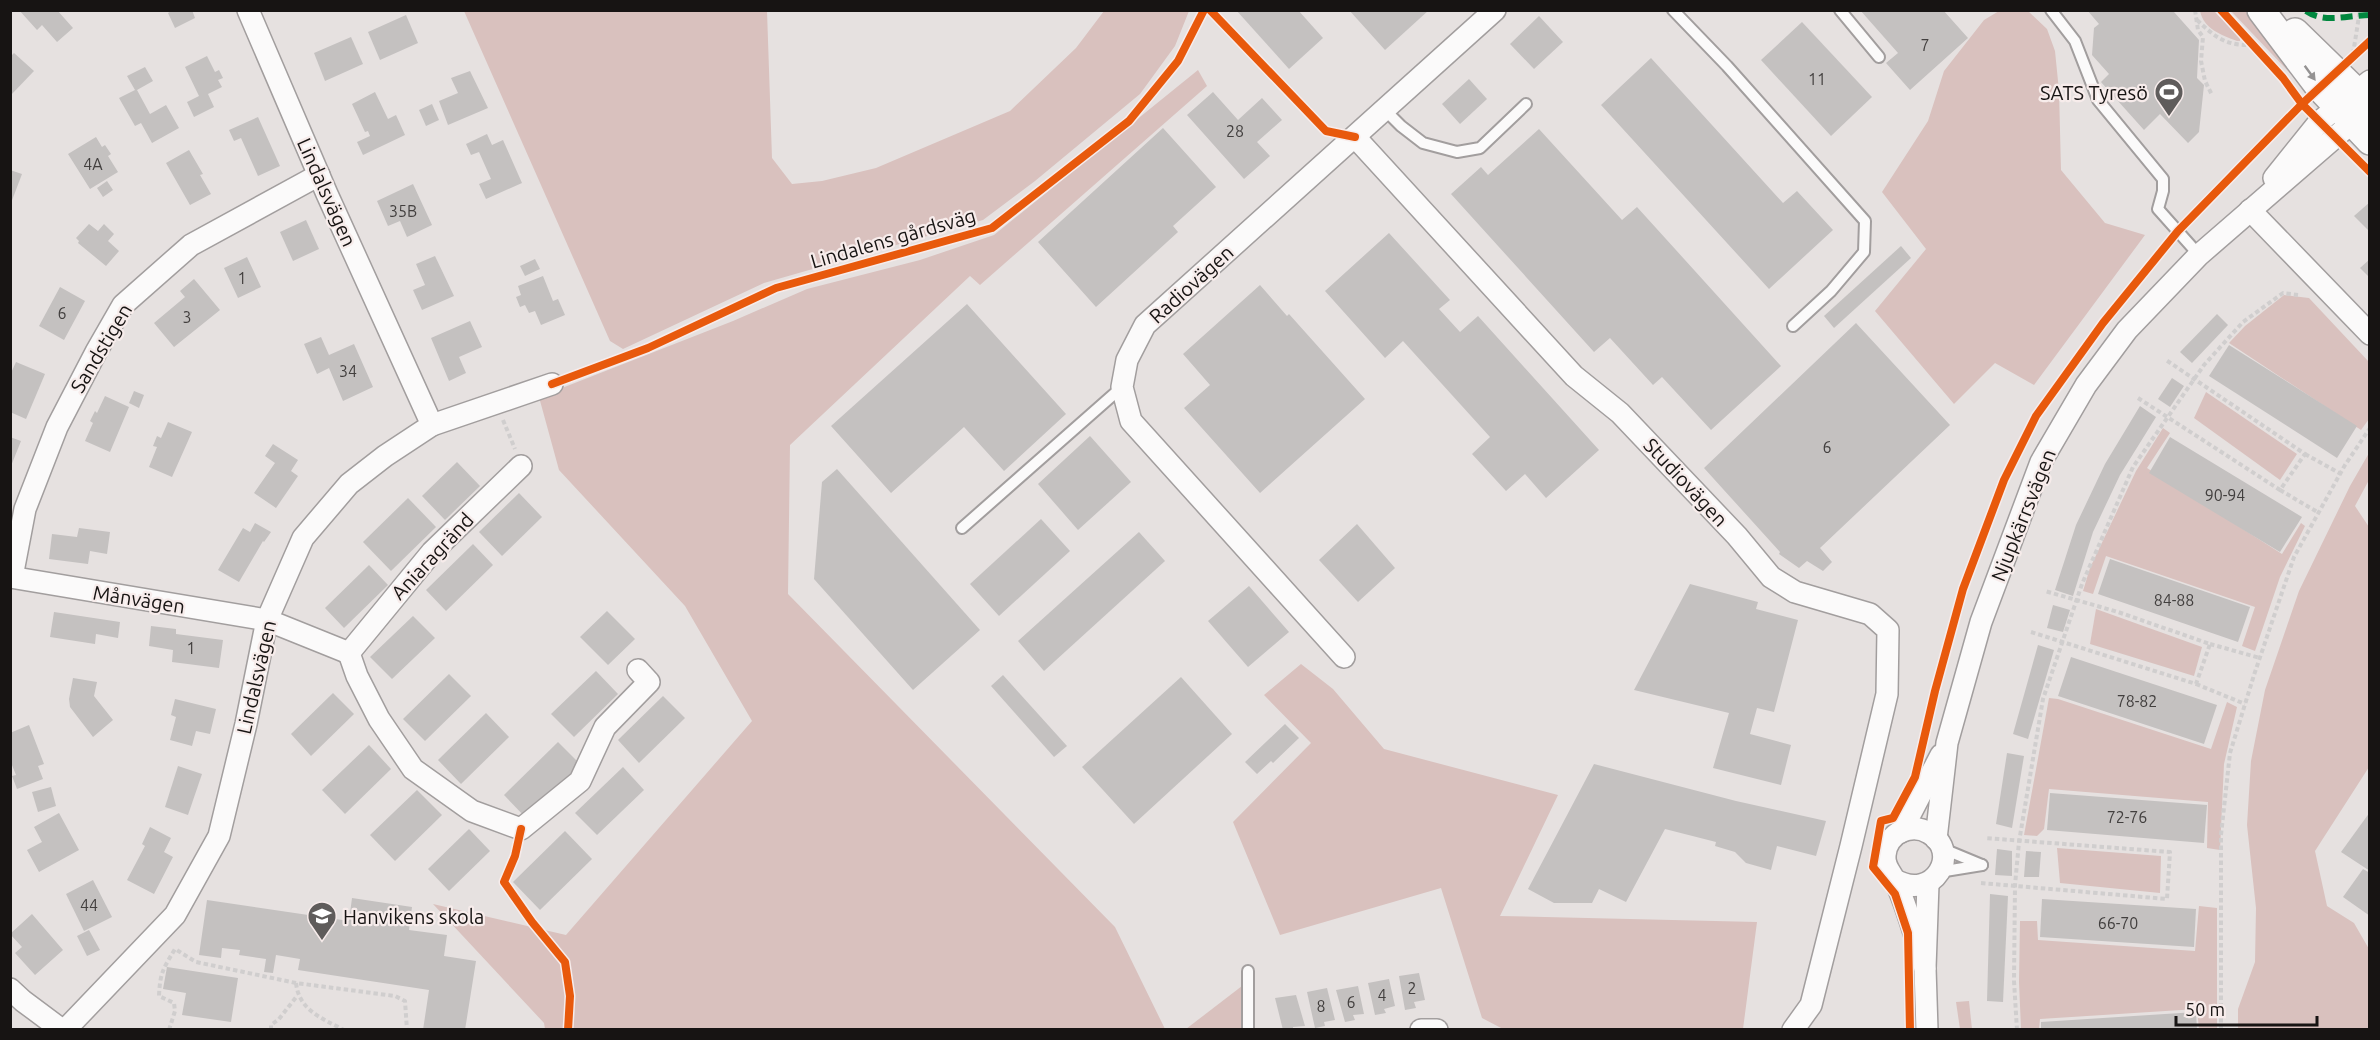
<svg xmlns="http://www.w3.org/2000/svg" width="2380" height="1040" viewBox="0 0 2380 1040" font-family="Ubuntu,sans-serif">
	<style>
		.green { fill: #d9c1be }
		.building { fill: #c4c1c0 }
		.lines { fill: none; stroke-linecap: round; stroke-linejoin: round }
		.service-casing { stroke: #a29e9e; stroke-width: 14 }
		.minor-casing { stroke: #a29e9e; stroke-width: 24 }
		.tertiary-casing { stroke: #a29e9e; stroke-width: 30 }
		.path { stroke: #d0cece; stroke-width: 4; stroke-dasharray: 4.5 3; stroke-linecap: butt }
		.service { stroke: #fbfafa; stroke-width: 10 }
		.minor { stroke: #fbfafa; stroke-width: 21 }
		.tertiary { stroke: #fbfafa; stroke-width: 27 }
		.quiet { stroke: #00873e; stroke-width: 6; stroke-dasharray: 12 6; stroke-linecap: butt }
		.cycleway-casing { stroke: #f7eceb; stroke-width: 11 }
		.cycleway { stroke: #e8590c; stroke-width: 8 }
		.oneway { fill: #949292 }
		.labels { text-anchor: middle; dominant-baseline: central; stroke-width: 4.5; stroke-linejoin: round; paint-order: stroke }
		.number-label { font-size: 16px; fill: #423f3e }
		.poi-label { font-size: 20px; fill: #171413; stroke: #f7eceb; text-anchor: end }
		.street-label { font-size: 20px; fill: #171413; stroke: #f7eceb }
	</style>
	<rect width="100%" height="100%" fill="#e6e1e0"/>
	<g class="green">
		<polygon points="464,11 767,11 772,158 792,184 822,181 876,168 1010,111 1076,48 1104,11 1189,11 1175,46 1140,94 1035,181 983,220 764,283 623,349 610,341"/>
		<polygon points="1999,11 2028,11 2047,29 2055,51 2059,91 2061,170 2105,223 2145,235 2034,385 1995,363 1954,404 1875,311 1926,249 1882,192 1928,121 1944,71 1984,20"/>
		<path d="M2200 11H2214L2240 38V41H2237C2221 35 2204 29 2200 11Z"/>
		<polygon points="2231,11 2245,11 2311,83 2305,89"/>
		<polygon points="1198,70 1207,86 980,285 970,276 790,445 788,594 1115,927 1165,1029 545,1029 544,1023 433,904 566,935 752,721 685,606 559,470 539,397 733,321 807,289 920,260 994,235"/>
		<polygon points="2284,295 2309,298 2369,362 2369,419 2361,430 2229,343 2245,326"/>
		<polygon points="2206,392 2297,454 2280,480 2194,418"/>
		<polygon points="2163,428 2170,433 2147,468 2282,554 2301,523 2305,526 2280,577 2255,651 2242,646 2255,607 2106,556 2093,594 2083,591 2090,568 2136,471"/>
		<polygon points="2369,453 2369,480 2355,506 2369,527 2369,767 2315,851 2327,906 2354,923 2369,949 2369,1029 2238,1029 2238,1009 2255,962 2256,908 2247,825 2251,761 2265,690 2299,591 2350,486"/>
		<polygon points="2096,609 2202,647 2194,676 2090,644"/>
		<polygon points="1301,664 1333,689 1384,749 1558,795 1500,916 1757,922 1743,1029 1503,1029 1482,1018 1441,888 1280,935 1233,822 1311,743 1264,695"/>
		<polygon points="2049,698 2058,699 2211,749 2227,702 2237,707 2224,764 2220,850 2207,848 2208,802 2049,789 2044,829 2037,836 2024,835"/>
		<polygon points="2057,848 2161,856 2160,893 2060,883"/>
		<polygon points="2199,906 2217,908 2217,1029 2199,1029 2197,1009 2040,1019 2039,1029 2021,1029 2019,982 2020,921 2037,921 2038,940 2195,951"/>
		<polygon points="1242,986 1243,1029 1186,1029"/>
		<polygon points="1969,1001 1972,1029 1960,1029 1956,1002"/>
	</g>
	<g class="building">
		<polygon points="19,10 57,10 73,28 57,42 42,25 37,30"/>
		<polygon points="173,10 192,10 195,18 175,28 168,13"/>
		<polygon points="1236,10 1298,10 1323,38 1289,69"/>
		<polygon points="1349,10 1429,10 1385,50"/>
		<polygon points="1860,10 1943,10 1968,38 1910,90 1886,63 1898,53"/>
		<polygon points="2087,10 2174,12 2199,40 2197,78 2204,85 2199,132 2188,143 2160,114 2144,130 2101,82 2109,74 2092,55 2094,28 2099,24"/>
		<polygon points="406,15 418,43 380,60 368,32"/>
		<polygon points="1539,16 1563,42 1534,69 1510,44"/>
		<polygon points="1802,22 1872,97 1831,136 1761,60"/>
		<polygon points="351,37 363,64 325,81 314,53"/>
		<polygon points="14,53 34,71 10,96 10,57"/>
		<polygon points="207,56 215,72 219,70 223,78 218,80 222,87 208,94 214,107 194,117 187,102 199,96 185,67"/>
		<polygon points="1651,58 1783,203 1797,191 1833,230 1769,289 1601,105"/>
		<polygon points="145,67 153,81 137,90 150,114 166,105 179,128 152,143 141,123 135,126 119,98 135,90 127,76"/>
		<polygon points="470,71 488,108 448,125 439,101 458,93 451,78"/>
		<polygon points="1469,79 1487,99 1460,124 1442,104"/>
		<polygon points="375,92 388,119 396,115 405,135 363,155 357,142 370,136 368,131 365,132 352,104"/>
		<polygon points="1213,92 1238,120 1262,98 1282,120 1257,142 1270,156 1244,179 1187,115"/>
		<polygon points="432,104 439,120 426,126 419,110"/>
		<polygon points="258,117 280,166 258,176 241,138 234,141 229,130"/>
		<polygon points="1163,128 1216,187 1173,226 1178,232 1096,307 1038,242"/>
		<polygon points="1539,129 1622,220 1637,207 1781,366 1711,430 1662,377 1653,385 1610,338 1594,352 1451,194 1481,167 1488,175"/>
		<polygon points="487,134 492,145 503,140 522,183 486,199 479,184 491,179 479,152 471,155 466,144"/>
		<polygon points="96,137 102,147 105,145 111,154 108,156 118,172 90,189 68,154"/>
		<polygon points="189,150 203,174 200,175 211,194 190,205 166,163"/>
		<polygon points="10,170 22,174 11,203 10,203"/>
		<polygon points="107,181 113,190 103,197 97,188"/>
		<polygon points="413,184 432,225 407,237 400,221 388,226 377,201"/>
		<polygon points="2370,202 2370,232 2354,216"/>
		<polygon points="306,220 319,249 293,261 280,232"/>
		<polygon points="89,224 98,231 104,224 114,234 108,241 119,251 106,266 78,243 79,241 76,238"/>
		<polygon points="1389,233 1450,300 1439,309 1460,332 1478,316 1599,450 1546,498 1525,474 1506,491 1472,454 1490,437 1403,341 1385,358 1325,291"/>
		<polygon points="1901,246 1911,258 1834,328 1824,316"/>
		<polygon points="435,256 454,296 422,310 413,290 425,285 416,264"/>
		<polygon points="247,257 261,287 238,298 224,268"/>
		<polygon points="535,259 540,269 525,276 520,266"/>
		<polygon points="2370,259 2370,278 2360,268"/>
		<polygon points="543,276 553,301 558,299 565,315 541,325 535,311 529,313 525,305 520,307 516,297 521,295 518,286"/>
		<polygon points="194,279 220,310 174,347 154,323 185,297 180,291"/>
		<polygon points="1260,285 1287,316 1289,314 1365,399 1260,493 1184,408 1210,385 1183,354"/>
		<polygon points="60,287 85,301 64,340 39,326"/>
		<polygon points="967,304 1066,414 1004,471 964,427 891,493 831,426"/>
		<polygon points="2217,314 2228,325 2192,363 2180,352"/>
		<polygon points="470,321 482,347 459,357 466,373 449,381 431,338"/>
		<polygon points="1856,323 1950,425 1820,548 1832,562 1823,571 1807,561 1799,568 1779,554 1780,552 1704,468"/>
		<polygon points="321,337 329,355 354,344 373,387 343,401 329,368 317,374 304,344"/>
		<polygon points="2229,345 2357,426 2337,458 2209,376"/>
		<polygon points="16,362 45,374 26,419 10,412 10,375"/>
		<polygon points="2172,378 2184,386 2170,407 2158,399"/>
		<polygon points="134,391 144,395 139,408 129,403"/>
		<polygon points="105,396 129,407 110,452 85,441 93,423 90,421 95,411 97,413"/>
		<polygon points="2140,406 2156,417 2120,475 2093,532 2073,596 2055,590 2076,525 2105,464"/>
		<polygon points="168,422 192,432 172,477 149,467 157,447 153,446 157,436 161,438"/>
		<polygon points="1090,436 1131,482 1078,530 1038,484"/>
		<polygon points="10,437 21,441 11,466 10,466"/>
		<polygon points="2170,437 2302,517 2280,552 2149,473"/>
		<polygon points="273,444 298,460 291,471 298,476 276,508 254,493 275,463 265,456"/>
		<polygon points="457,462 480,486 445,520 422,496"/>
		<polygon points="837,469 980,630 913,690 814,579 822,482"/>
		<polygon points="519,493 542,517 502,556 479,532"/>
		<polygon points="408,498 436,527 391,571 363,542"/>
		<polygon points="1041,519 1070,551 999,616 970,584"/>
		<polygon points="255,523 271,532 264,542 263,541 239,582 218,570 243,528 250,532"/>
		<polygon points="1357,524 1395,568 1358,602 1319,560"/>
		<polygon points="79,528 110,532 107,554 90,551 88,564 49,559 52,534 77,537"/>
		<polygon points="1139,532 1165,561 1044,671 1018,641"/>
		<polygon points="473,544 493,565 446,611 426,590"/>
		<polygon points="2110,559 2250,607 2238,642 2098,594"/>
		<polygon points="369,565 388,585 344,628 325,608"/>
		<polygon points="1690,584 1758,602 1756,609 1798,620 1774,712 1757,708 1750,734 1791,745 1781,785 1713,768 1729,713 1634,690"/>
		<polygon points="1249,586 1289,632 1248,667 1208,621"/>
		<polygon points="2053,605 2070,610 2063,632 2047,628"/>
		<polygon points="607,611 635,639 608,665 580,637"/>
		<polygon points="54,612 120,622 118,638 96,634 95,644 50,637"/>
		<polygon points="413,616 435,638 392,679 370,657"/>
		<polygon points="151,626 176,629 176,634 223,640 219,668 172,662 173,650 149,646"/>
		<polygon points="2038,645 2054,650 2028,739 2013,734"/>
		<polygon points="2071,657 2217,705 2204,744 2058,696"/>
		<polygon points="596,671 618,694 574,737 551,714"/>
		<polygon points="449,674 471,696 425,741 403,719"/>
		<polygon points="1003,675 1067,746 1054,757 991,686"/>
		<polygon points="1181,677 1232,734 1134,824 1082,767"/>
		<polygon points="73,678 97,682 94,696 113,720 93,737 70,707 69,699"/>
		<polygon points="333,693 354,714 311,756 291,734"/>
		<polygon points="663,696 685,718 639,763 618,740"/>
		<polygon points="175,699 216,709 210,734 196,731 192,746 170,740 176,717 171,715"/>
		<polygon points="486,713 509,737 461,784 438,760"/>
		<polygon points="1285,724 1299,738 1273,763 1271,761 1257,774 1245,762"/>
		<polygon points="29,725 44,764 38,766 43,779 17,789 12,776 16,775 10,760 10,733"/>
		<polygon points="558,742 582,766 527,819 504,795"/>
		<polygon points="369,745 391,769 345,814 322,790"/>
		<polygon points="2007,753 2024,756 2012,828 1996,824"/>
		<polygon points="1594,764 1736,801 1826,821 1816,856 1777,846 1771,870 1746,863 1735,852 1715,846 1716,842 1665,829 1626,902 1599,889 1592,903 1554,903 1528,889"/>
		<polygon points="178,766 202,774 188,815 165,807"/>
		<polygon points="623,767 644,790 597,835 575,813"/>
		<polygon points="51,787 56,806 38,812 32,792"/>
		<polygon points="417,790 442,815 395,861 370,835"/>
		<polygon points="2050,793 2207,805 2204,843 2047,830"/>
		<polygon points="2370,812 2370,871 2341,852"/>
		<polygon points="59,813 79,850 39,872 27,850 42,842 34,827"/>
		<polygon points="150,827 171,838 164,852 173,857 154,894 127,880 145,846 142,844"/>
		<polygon points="469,829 490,851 449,891 428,869"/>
		<polygon points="565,831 592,859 540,910 513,882"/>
		<polygon points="1997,849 2012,851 2012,876 1995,875"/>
		<polygon points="2026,851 2041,852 2039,877 2024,877"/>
		<polygon points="2363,869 2370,873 2370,916 2343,897"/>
		<polygon points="93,880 112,917 84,931 66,894"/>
		<polygon points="1990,894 2008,896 2003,1002 1987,1001"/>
		<polygon points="352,898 412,907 409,930 447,935 444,956 476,961 465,1030 423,1030 429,990 298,970 300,959 276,955 273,973 264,972 266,959 239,955 240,950 222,948 221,958 199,955 207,900 349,921"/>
		<polygon points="2042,899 2196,909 2194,947 2040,937"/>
		<polygon points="32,914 63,950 35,975 15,953 22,947 10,934"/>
		<polygon points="89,930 100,950 87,956 77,936"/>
		<polygon points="167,967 238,978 231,1022 182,1015 186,993 163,989"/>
		<polygon points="1419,973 1425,1000 1414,1002 1416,1008 1405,1010 1399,976"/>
		<polygon points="1389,979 1395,1006 1384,1009 1386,1013 1375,1015 1368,983"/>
		<polygon points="1358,986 1364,1014 1353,1015 1355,1020 1345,1022 1336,990"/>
		<polygon points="1327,988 1335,1020 1324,1022 1325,1026 1315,1028 1307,992"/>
		<polygon points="1296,995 1305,1026 1293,1027 1293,1030 1283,1030 1275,998"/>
		<polygon points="2196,1012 2197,1030 2041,1030 2041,1022"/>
	</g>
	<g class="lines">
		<g class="service-casing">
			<g id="service">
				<polyline points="1673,10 1727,66 1865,221 1864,252 1831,291 1793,326"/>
				<polyline points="1840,10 1879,57"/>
				<polyline points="2051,10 2075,41 2098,100 2163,179 2163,191 2158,209 2199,255"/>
				<polyline points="1385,110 1401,126 1423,143 1457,152 1480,148 1526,104"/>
				<polyline points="962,528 1122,387"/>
				<polyline points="1941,848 1982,865"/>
				<polyline points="1939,872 1982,865"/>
				<polyline points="1248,971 1248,1030"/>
			</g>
		</g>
		<g class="minor-casing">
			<g id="minor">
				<polyline points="1355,137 1574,376 1620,413 1737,536 1771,577 1795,592 1870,614 1888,630 1887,694 1851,846 1811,1005 1793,1030"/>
				<polyline points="2274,178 2319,122 2370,81"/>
				<polyline points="2250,210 2370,334"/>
				<polyline points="432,425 552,384"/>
				<polyline points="521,466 432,552 349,653 357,676 379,719 413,769 472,811 521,829 580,781 605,727 649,682 638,670"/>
				<polyline points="10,577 267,620 349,653"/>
				<polyline points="12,577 25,509 57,427 96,352 123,305 191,245 319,175"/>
				<polyline points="1344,657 1131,421 1122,387 1127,360 1145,325 1495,10"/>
				<polyline points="1901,832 1941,755"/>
				<polyline points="1936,839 1947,743 1981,622 2041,462 2086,385 2127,330 2199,255 2363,113"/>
				<path d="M1895 880C1934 902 1962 852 1929 833 1921 828 1911 828 1902 831 1892 835 1885 846 1885 856 1884 867 1891 872 1895 881 1907 904 1916 942 1925 968"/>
				<polyline points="10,989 23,1001 62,1030"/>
				<polyline points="65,1030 175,915 219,836 246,724 267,620 303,538 349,484 385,456 432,425 327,194 248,10"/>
				<polyline points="1421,1030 1437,1030"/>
				<polyline points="1927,1030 1925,968 1928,884"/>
			</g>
		</g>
		<g class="tertiary-casing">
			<g id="tertiary">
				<polyline points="2261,10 2319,87 2370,141"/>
				<polyline points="2295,32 2370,105"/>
			</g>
		</g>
		<g class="path">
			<polyline points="2195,10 2198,30 2203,37 2201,61 2205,81 2212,95"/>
			<path d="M2197 20C2216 38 2226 46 2253 45"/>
			<polyline points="2353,54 2360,10"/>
			<polyline points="2138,398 2280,490 2305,454 2166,360"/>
			<polyline points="503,420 515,449"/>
			<polyline points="2305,454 2341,474"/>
			<polyline points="2280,490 2319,513"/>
			<polyline points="2031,632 2196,684 2210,644 2118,612 2045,591"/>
			<polyline points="2210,644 2260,658"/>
			<polyline points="2196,684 2245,704"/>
			<polyline points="1981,883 2167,899 2170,852 1985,838"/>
			<path d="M296 983C299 1010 321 1018 344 1030"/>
			<path d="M169 1030 175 1011 174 1003 159 996C160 973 163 969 175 949L196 962 296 983 395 996 405 1001 407 1030"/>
			<polyline points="271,1030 271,1025 279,1019 297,996"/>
			<polyline points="2017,1030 2014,981 2015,885 2019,842 2043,699 2082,584 2133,467 2204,365 2243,322 2283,293 2298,295"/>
			<polyline points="2221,1030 2221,835 2230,753 2254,675 2294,557 2345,465 2370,428"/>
		</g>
		<use href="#service" class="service"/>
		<use href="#minor" class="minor"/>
		<use href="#tertiary" class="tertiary"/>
		<path class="quiet" d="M2306 11C2325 24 2348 15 2370 15"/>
		<g class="cycleway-casing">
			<g id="cycleway">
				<polyline points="1210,10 1326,131 1355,137"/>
				<polyline points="2221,10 2283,78 2302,104 2370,172"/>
				<polyline points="552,384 648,348 776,288 992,228 1129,121 1178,61 1204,10"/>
				<polyline points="521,829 515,856 504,882 532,922 565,962 570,996 568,1030"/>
				<polyline points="1910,1030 1908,933 1895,894 1873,867 1881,821 1893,818 1915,777 1935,691 1963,589 2004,480 2036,416 2103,323 2178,231 2302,104 2370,41"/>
			</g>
		</g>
		<use href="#cycleway" class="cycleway"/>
	</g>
	<defs><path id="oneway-solid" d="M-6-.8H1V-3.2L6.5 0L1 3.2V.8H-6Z" transform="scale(1.5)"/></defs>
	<use class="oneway" href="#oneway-solid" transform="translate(2310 73) rotate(54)"/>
	<defs>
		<g id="stadium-pin" transform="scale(1.5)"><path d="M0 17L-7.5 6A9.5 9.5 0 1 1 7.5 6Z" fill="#5f5c5b" stroke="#f7eceb"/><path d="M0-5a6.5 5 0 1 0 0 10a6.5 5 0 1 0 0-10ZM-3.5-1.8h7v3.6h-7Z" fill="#fff"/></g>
		<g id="school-pin" transform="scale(1.5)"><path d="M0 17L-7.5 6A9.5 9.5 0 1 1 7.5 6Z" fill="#5f5c5b" stroke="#f7eceb"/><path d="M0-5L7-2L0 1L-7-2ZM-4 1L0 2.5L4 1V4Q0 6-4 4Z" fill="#fff"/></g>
	</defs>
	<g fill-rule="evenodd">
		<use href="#stadium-pin" x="2169" y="92"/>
		<use href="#school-pin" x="322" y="916"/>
	</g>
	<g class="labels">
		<g class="number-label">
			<text x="1925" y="45">7</text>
			<text x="1817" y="79">11</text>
			<text x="1235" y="131">28</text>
			<text x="93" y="164">4A</text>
			<text x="403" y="211">35B</text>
			<text x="242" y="278">1</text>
			<text x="62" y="313">6</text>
			<text x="187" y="317">3</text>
			<text x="348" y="371">34</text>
			<text x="1827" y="447">6</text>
			<text x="2225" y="495">90-94</text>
			<text x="2174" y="600">84-88</text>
			<text x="191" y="648">1</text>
			<text x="2137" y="701">78-82</text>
			<text x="2127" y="817">72-76</text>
			<text x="89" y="905">44</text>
			<text x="2118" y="923">66-70</text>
			<text x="1412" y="988">2</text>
			<text x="1382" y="995">4</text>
			<text x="1351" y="1002">6</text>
			<text x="1321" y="1006">8</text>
		</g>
		<g class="poi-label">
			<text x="2148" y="92">SATS Tyresö</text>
			<text x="343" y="916" text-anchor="start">Hanvikens skola</text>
		</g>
		<g class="street-label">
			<text transform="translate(327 192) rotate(66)">Lindalsvägen</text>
			<text transform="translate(893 238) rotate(-16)">Lindalens gårdsväg</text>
			<text transform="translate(1191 284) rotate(-42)">Radiovägen</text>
			<text transform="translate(101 348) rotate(-59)">Sandstigen</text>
			<text transform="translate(1686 482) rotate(47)">Studiovägen</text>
			<text transform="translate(2023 515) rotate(-68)">Njupkärrsvägen</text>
			<text transform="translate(432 556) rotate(-47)">Aniaragränd</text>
			<text transform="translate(139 599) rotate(9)">Månvägen</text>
			<text transform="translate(256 677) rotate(-77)">Lindalsvägen</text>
		</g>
	</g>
	<rect width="2380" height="1040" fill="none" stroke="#171413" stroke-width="24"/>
	<path d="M2176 1016v9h141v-9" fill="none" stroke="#171413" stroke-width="3"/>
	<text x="2185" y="1016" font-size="18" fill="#171413" stroke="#f7eceb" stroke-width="4.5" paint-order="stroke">50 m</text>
</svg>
